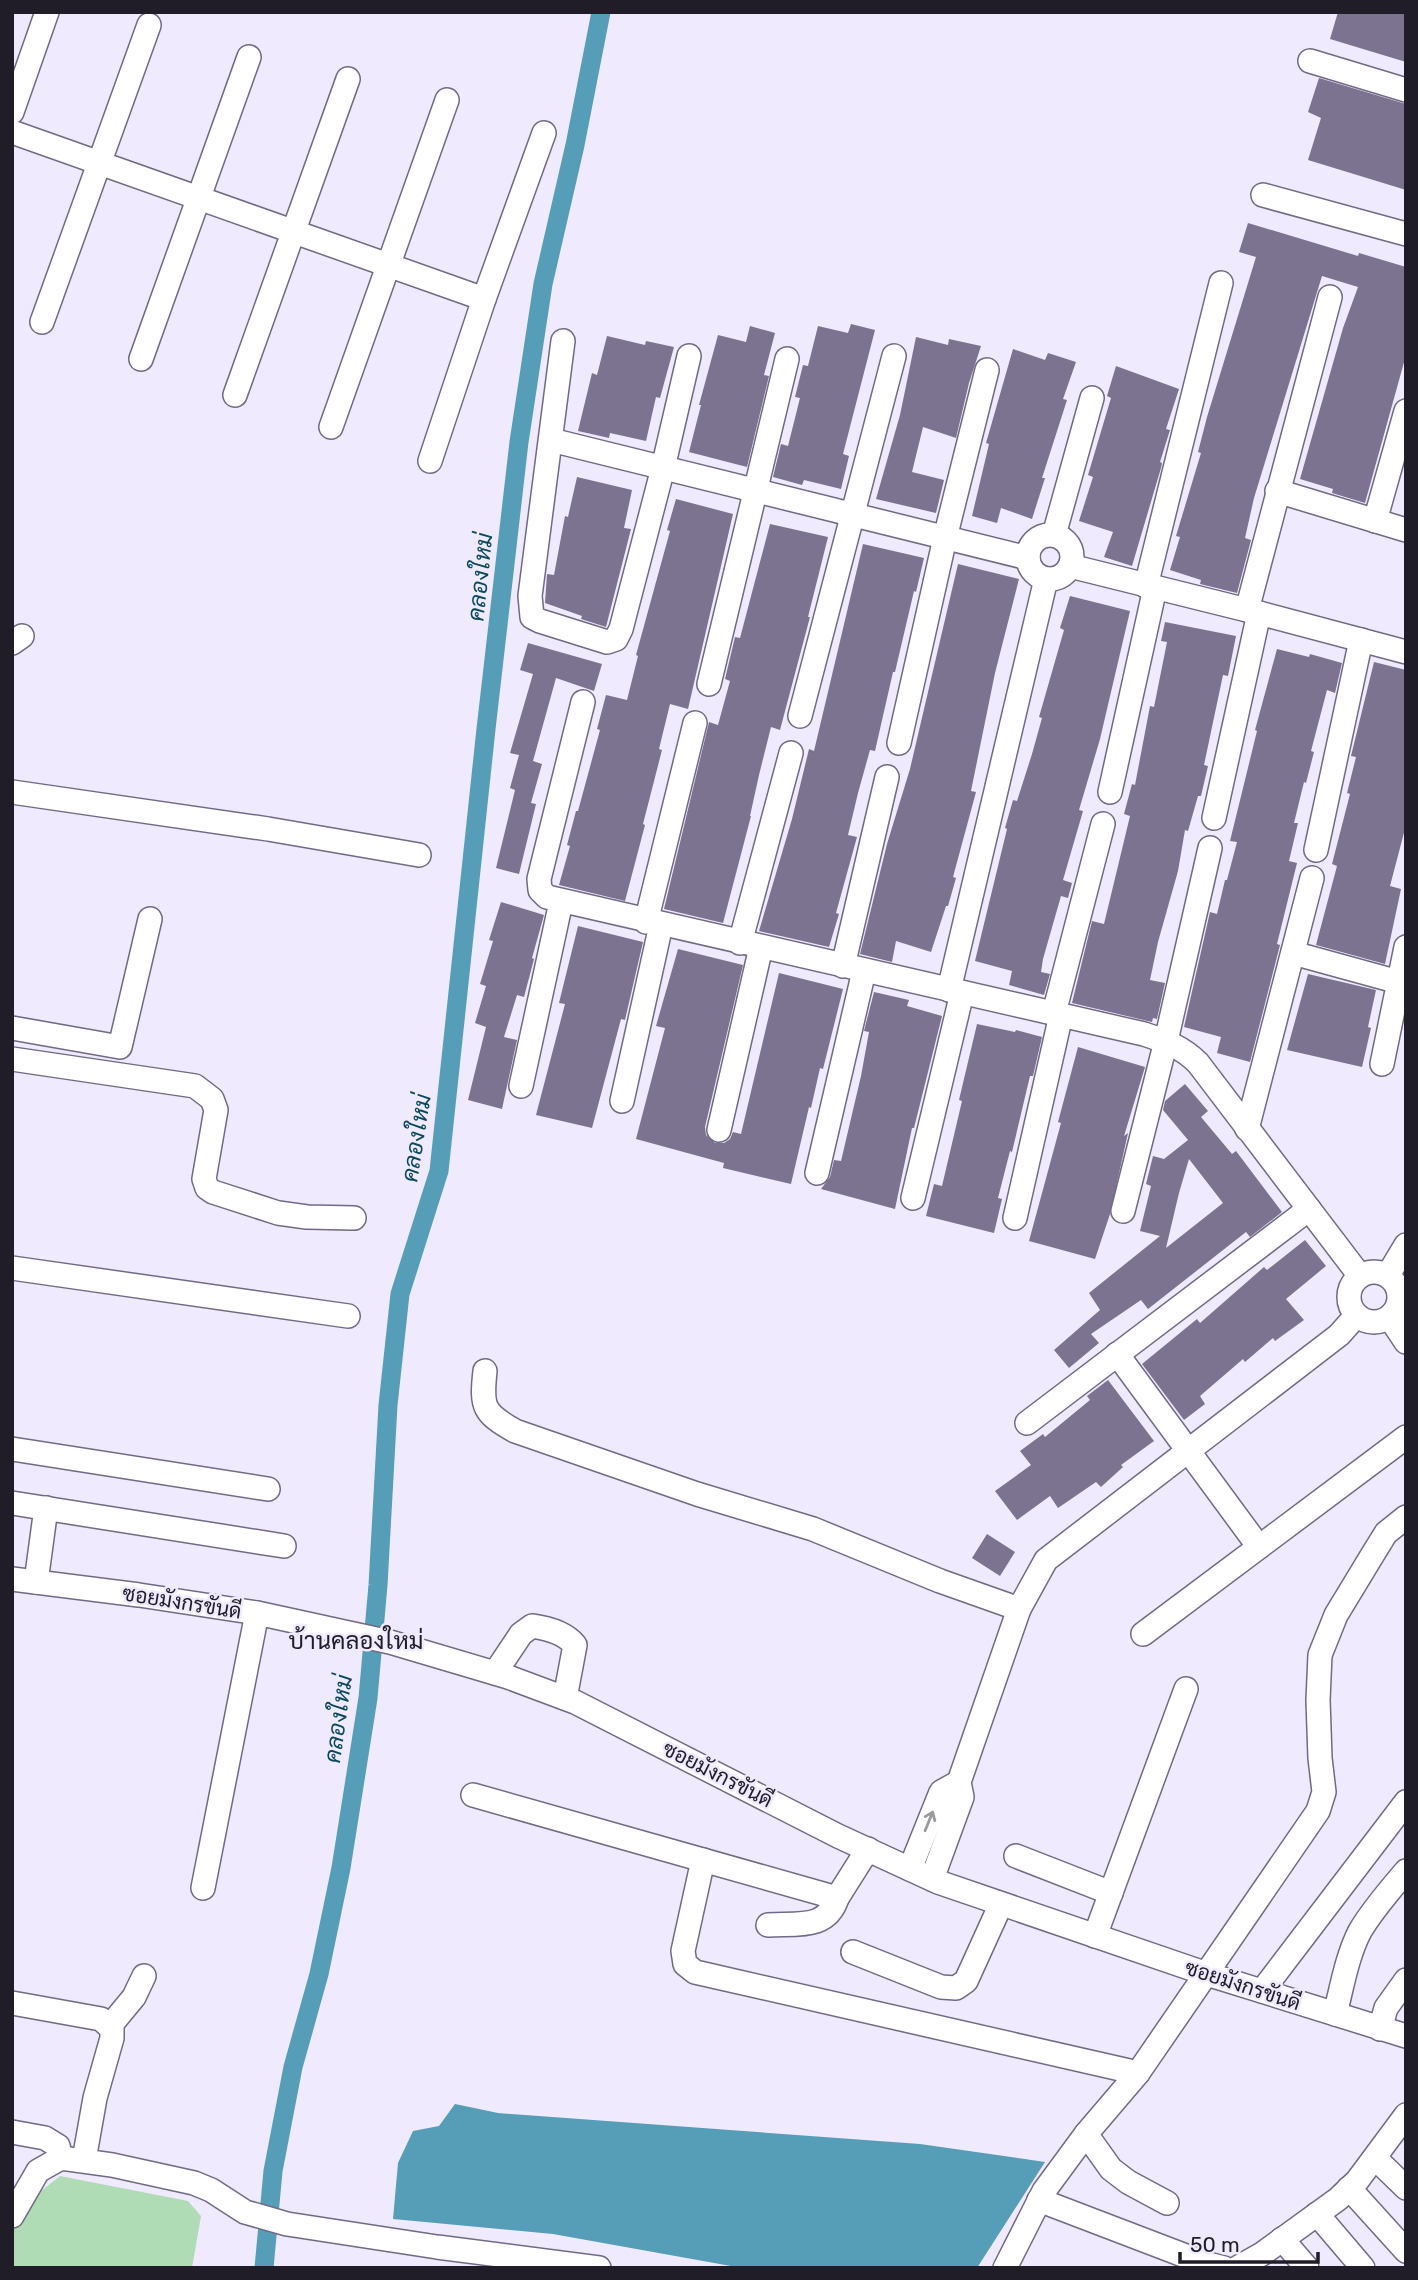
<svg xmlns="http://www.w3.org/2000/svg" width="1418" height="2280" viewBox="0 0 1418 2280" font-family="Rubik,Sarabun,sans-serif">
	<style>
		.green { fill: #b0dcb5 }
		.water { fill: #569db7 }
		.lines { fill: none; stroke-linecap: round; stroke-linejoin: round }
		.canal { stroke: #569db7; stroke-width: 19 }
		.building { fill: #7c7390; fill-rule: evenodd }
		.minor-casing { stroke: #716985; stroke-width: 26 }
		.minor { stroke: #fff; stroke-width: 23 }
		.oneway { stroke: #9b999e }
		.labels { text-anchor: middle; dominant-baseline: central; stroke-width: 5; stroke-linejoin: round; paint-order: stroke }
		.street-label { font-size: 21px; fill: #201c28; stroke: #efeafe }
		.water-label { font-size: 23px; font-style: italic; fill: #09495c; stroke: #efeafe }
		.quarter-label { font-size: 24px; fill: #201c28; stroke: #efeafe }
	</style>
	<rect width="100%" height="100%" fill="#efeafe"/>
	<polygon class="green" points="60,2176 188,2201 201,2216 192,2268 12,2268 12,2232 35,2196"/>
	<polygon class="water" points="455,2104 498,2113 920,2144 1045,2162 977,2268 742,2268 553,2234 393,2219 398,2163 413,2131 439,2126"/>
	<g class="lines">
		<polyline class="canal" points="264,2268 273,2171 293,2067 319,1974 341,1868 368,1698 378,1585 388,1405 400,1294 439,1171 486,729 519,442 543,284 575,145 601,12"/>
	</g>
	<g class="building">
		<polygon points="1338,12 1406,12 1406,62 1330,39"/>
		<polygon points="1319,78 1406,104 1406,190 1308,160 1321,118 1308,112"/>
		<polygon points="1248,223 1358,256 1359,253 1406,267 1406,355 1365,503 1332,493 1333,489 1300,479 1343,328 1358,287 1322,276 1254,498 1245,538 1251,540 1237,593 1200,584 1201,580 1170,570 1180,537 1176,536 1201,453 1198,452 1207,417 1256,257 1239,252"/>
		<polygon points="851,324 875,330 843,454 849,456 841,489 804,480 802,485 773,477 781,444 788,446 800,398 795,397 803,365 808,366 818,326 848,333"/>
		<polygon points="750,326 775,333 764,375 769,376 747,467 689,452 701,405 699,405 718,335 746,342"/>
		<polygon points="607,336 645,345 646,341 674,347 660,398 656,397 646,441 610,433 609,438 578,431 592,373 597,375"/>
		<polygon points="916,337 948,345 949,339 981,346 969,383 956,438 923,427 912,472 944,480 936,513 876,499 900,415"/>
		<polygon points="1013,349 1045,360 1048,353 1076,362 1063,399 1067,400 1042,478 1045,478 1032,519 1001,508 997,523 972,516 989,444 986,443"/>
		<polygon points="1116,366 1179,389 1166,429 1170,430 1160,462 1162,463 1161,468 1132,566 1104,557 1113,532 1079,521 1093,477 1088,475 1111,398 1107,396"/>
		<polygon points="577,477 632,490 624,528 631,529 606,627 581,619 582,616 545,603 547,574 554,575 565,516 568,517"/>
		<polygon points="676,499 733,514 688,709 670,704 659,749 662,750 643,824 645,825 625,901 559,885 570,846 567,845 576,811 578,811 600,730 597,729 606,695 627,700 638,656 636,655 670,531 667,530"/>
		<polygon points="770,524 828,537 808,617 810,617 780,730 771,727 759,775 750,816 751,816 723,923 664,909 709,722 718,725 730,681 725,679 735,637 740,638"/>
		<polygon points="863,544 924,558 916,592 914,591 895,672 893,672 875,751 870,750 858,793 848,835 857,837 836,913 839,914 829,947 759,931 792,819 809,749 814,751"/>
		<polygon points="958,564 1019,579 995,673 971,791 976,792 953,877 956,878 948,906 946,906 931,952 896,941 892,962 860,954 887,844 910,769"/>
		<polygon points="1070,596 1130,611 1100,739 1079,810 1083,811 1063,880 1072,883 1068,898 1061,896 1043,959 1041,972 1050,974 1044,995 1009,985 1012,971 975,961 1007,829 1005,828 1013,800 1017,801 1032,754 1042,718 1039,717 1064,630 1060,628"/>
		<polygon points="1165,622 1236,636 1228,676 1223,675 1204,765 1208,766 1201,796 1198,796 1188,831 1185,830 1178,871 1158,942 1150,980 1165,983 1157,1019 1153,1018 1152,1022 1072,1003 1092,921 1104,924 1130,816 1124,814 1132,784 1135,785 1150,706 1154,707 1167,642 1161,641"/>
		<polygon points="528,643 602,664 594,691 556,678 533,761 542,764 531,803 536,804 519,874 496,868 515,790 510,788 519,755 510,753 533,674 520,670"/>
		<polygon points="1277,649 1309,657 1310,654 1342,663 1335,693 1327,690 1311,751 1314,752 1306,783 1304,782 1294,823 1298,823 1289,861 1297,863 1277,944 1280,945 1250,1062 1217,1053 1221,1037 1184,1027 1210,912 1217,914 1225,880 1227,880 1237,842 1230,841 1257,731 1255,730"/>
		<polygon points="1374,662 1406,670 1406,825 1390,886 1401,889 1385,964 1316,945 1337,866 1332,864 1350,794 1347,793 1356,757 1351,756"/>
		<polygon points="501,902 544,915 532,958 534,959 524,997 517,995 504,1037 517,1040 502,1109 468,1100 486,1027 475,1023 486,986 480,984 493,941 489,940"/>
		<polygon points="578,926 643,942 625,1020 621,1019 592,1128 536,1115 565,1004 559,1003"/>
		<polygon points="678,949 743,965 705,1127 706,1135 715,1143 724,1143 730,1139 733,1132 741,1134 779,973 843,989 823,1069 820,1068 811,1108 809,1107 791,1184 723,1168 724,1163 636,1139 665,1028 656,1026"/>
		<polygon points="1308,974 1376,990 1368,1027 1371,1028 1362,1067 1287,1050"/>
		<polygon points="874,992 909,1000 907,1006 942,1016 914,1128 912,1128 895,1209 821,1189 830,1177 834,1160 841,1161 861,1076 869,1032 864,1031"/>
		<polygon points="977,1024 1015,1032 1016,1030 1042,1037 1033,1076 1030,1076 1012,1152 1010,1151 998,1198 1002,1199 994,1233 926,1216 934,1184 942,1186 962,1101 959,1100"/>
		<polygon points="1078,1047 1145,1067 1124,1136 1128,1133 1110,1214 1095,1259 1029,1241 1061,1123 1058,1122"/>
		<path d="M1185 1084 1208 1111 1201 1117 1232 1154 1236 1151 1282 1212 1250 1237 1246 1232 1148 1309 1141 1300 1091 1334 1099 1343 1069 1368 1054 1350 1100 1310 1089 1293 1160 1236 1140 1231 1151 1186 1146 1184 1153 1156 1164 1159 1188 1140 1163 1110 1165 1101ZM1189 1159 1223 1203 1166 1248 1179 1193Z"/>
		<polygon points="1305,1240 1326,1266 1286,1299 1304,1320 1275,1341 1273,1338 1245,1362 1243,1359 1200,1396 1205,1404 1184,1420 1142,1364 1197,1319 1200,1323 1264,1267 1267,1270"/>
		<polygon points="1108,1380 1154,1441 1121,1465 1123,1467 1101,1487 1096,1482 1058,1508 1050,1496 1017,1520 995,1491 1031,1465 1020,1451 1043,1434 1045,1437 1090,1400 1087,1396"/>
		<polygon points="987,1534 1015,1552 1000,1576 972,1558"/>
	</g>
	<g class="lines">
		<g class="minor-casing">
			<g id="minor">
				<polyline points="1310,61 1406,90"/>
				<polyline points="12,112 47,12"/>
				<polyline points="12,132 484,299"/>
				<polyline points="1263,195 1406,234"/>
				<polyline points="42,322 149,25"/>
				<polyline points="563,341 530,596 532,617 540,621 607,642 616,639 621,629 663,468 689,356"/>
				<polyline points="141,359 249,57"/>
				<polyline points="235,395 348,79"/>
				<polyline points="331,427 447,100"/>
				<polyline points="551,440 1028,558"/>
				<polyline points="430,461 484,299 544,133"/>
				<polyline points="1277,491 1406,530"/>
				<polyline points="1375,521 1406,411"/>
				<circle cx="1050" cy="557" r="22"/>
				<polyline points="1054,535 1092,398"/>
				<polyline points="1070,566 1259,613 1406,652"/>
				<polyline points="1146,586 1221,283"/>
				<polyline points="1247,610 1330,297"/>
				<polyline points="12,643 22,636"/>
				<polyline points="709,684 787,359"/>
				<path d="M583 702 539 879 540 890 547 897 1144 1034C1165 1041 1182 1047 1198 1063L1360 1276"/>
				<polyline points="800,716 894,356"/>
				<polyline points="899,743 945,538 987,370"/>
				<polyline points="12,792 268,829 419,855"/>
				<polyline points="1110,792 1155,588"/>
				<polyline points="1214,818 1259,613"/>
				<polyline points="1316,850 1361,640"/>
				<polyline points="646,922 695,723"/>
				<polyline points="740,943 791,753"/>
				<polyline points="1293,953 1406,984"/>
				<polyline points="843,966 887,777"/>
				<polyline points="949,990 1046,579"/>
				<polyline points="1054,1013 1103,824"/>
				<polyline points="12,1028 120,1047 150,919"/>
				<polyline points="12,1059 195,1086 212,1099 216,1110 204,1179 207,1188 213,1192 278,1213 307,1217 354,1218"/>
				<polyline points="1382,1064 1406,947"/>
				<polyline points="521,1086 561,902"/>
				<polyline points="622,1101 661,925"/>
				<polyline points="1247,1129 1312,878"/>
				<polyline points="719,1130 761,947"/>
				<polyline points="817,1173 864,971"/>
				<polyline points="913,1198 962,993"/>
				<polyline points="1123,1211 1166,1041 1210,848"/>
				<polyline points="1015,1218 1061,1015"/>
				<polyline points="12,1268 348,1316"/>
				<circle cx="1374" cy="1297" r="25"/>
				<polyline points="1388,1275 1406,1245"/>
				<polyline points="1390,1318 1406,1342"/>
				<polyline points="1117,1354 1259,1547"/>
				<path d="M485 1371C481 1407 483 1413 515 1431L697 1494 813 1529 940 1581 1019 1609"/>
				<polyline points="1027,1423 1309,1209"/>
				<polyline points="12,1449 268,1489"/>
				<polyline points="12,1503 284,1546"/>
				<polyline points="12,1579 139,1595 257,1613 390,1642 508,1677 575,1702 838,1836 938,1882 1207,1974 1406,2036"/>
				<polyline points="36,1582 46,1508"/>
				<polyline points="1143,1634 1406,1437"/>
				<path d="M495 1673 521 1634 532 1626C547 1628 565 1633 575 1645L565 1698"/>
				<polyline points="473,1795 837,1898 868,1849"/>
				<polyline points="1016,1856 1111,1893"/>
				<polyline points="703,1860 683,1951 685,1964 695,1972 1138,2073"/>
				<polyline points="910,1869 941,1792 959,1782"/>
				<polyline points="932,1879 962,1797 959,1782 1019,1609 1046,1560 1339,1335 1356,1316"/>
				<polyline points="203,1888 257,1613"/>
				<path d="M768 1925C797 1923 827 1930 837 1898"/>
				<polyline points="1095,1936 1186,1689"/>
				<polyline points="853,1952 941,1987 956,1988 966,1981 1001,1904"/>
				<polyline points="1262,1991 1406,1802"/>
				<polyline points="12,2003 101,2019 112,2029 112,2038 95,2098 84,2160"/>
				<path d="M1335 2014C1342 1987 1347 1956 1360 1931 1373 1909 1390 1890 1406 1871"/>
				<polyline points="110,2026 134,1997 144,1976"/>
				<polyline points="1380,2029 1386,2008 1406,1980"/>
				<polyline points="12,2132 45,2138 58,2146 61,2158"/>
				<polyline points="1086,2134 1111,2169 1128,2182 1167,2203"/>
				<polyline points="1375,2158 1406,2188"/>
				<polyline points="1349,2188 1406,2251"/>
				<polyline points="1039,2200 1204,2263 1224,2268"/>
				<polyline points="1317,2214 1363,2268"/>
				<polyline points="12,2216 38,2171 61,2158 112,2165 194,2183 211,2190 245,2212 287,2224 437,2247 599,2268"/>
				<polyline points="1282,2239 1307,2268"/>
				<polyline points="1005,2268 1044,2191 1086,2134 1138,2073 1318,1811 1324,1792 1320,1758 1318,1700 1320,1655 1336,1615 1373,1554 1386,1533 1406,1517"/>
				<polyline points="1237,2268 1262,2254 1338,2199 1357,2181 1406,2115"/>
			</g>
		</g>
		<use href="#minor" class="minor"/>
	</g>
	<defs><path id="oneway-shaft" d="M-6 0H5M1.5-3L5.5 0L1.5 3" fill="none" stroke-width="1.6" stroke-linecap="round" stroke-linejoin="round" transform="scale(1.75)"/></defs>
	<use class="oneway" href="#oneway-shaft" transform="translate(929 1821) rotate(-68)"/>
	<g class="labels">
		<g class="street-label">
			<text transform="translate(182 1602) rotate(9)">ซอยมังกรขันดี</text>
			<text transform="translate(718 1774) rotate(27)">ซอยมังกรขันดี</text>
			<text transform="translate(1243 1985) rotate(18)">ซอยมังกรขันดี</text>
		</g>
		<g class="water-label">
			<text transform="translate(480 577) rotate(-84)">คลองใหม่</text>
			<text transform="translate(416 1138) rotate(-81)">คลองใหม่</text>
			<text transform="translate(338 1719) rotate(-82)">คลองใหม่</text>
		</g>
		<g class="quarter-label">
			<text x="356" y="1641">บ้านคลองใหม่</text>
		</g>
	</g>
	<rect width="1418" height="2280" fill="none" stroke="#201c28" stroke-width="28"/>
	<path d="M1180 2252v10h138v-10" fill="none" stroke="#201c28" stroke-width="3.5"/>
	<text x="1190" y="2252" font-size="21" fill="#201c28" stroke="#efeafe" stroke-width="5" paint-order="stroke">50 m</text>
</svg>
